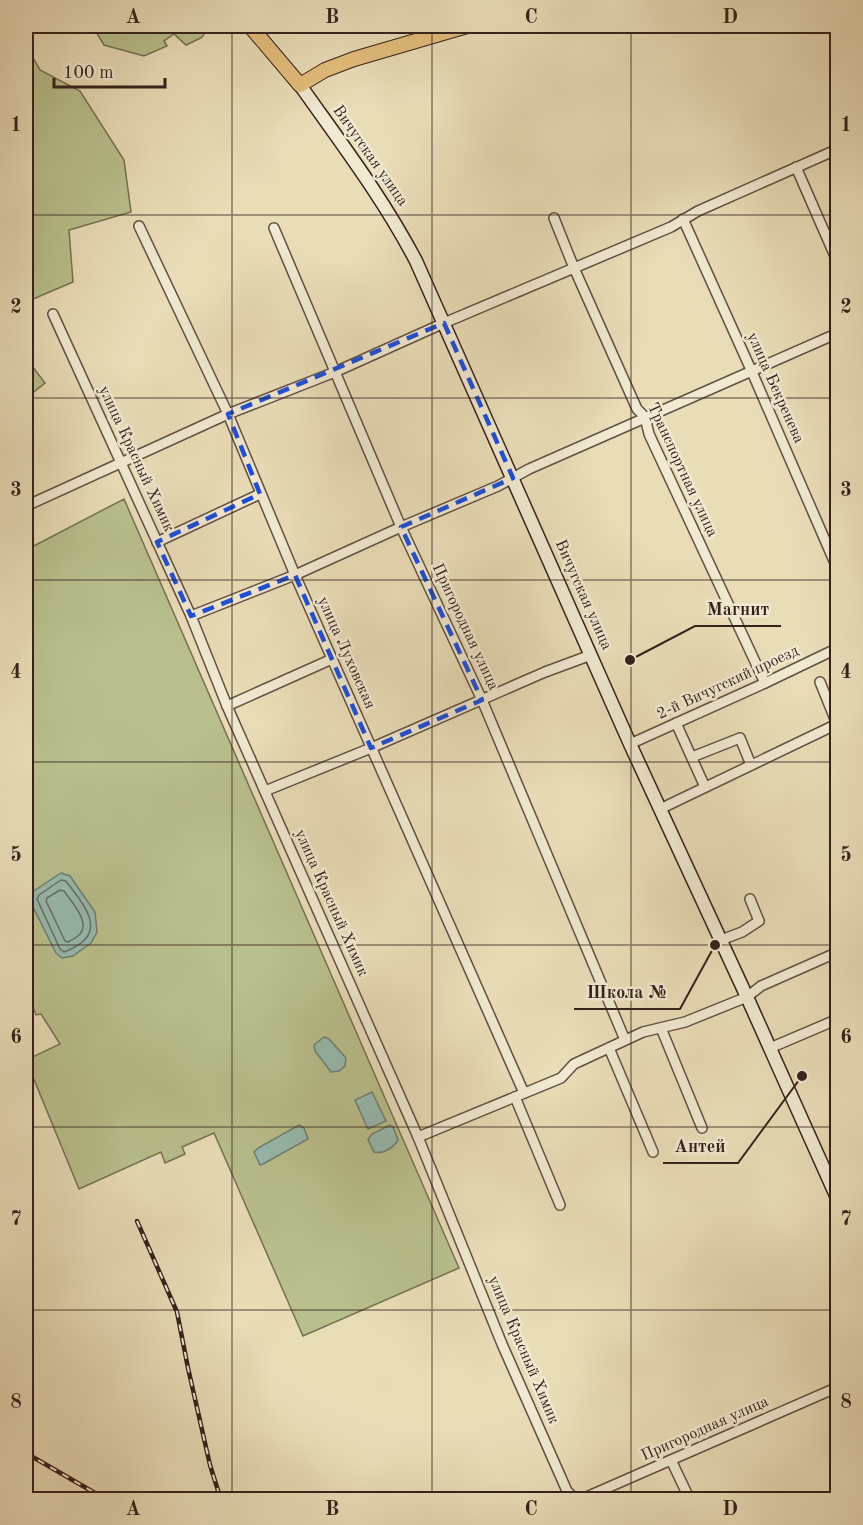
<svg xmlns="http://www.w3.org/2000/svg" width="863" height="1525" viewBox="0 0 863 1525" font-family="'Old Standard TT',serif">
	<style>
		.green { fill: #b9c08d; stroke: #767054; stroke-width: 1.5 }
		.water { fill: #97bbb0; stroke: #6f7d74; stroke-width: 1.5 }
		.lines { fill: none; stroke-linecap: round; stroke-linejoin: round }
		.shore { stroke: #666e65; stroke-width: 1.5 }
		.minor-casing { stroke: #615042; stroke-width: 12 }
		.secondary-casing { stroke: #34211a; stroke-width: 15 }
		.primary-casing { stroke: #34211a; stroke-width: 16 }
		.minor { stroke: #f1e9d1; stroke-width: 9 }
		.secondary { stroke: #f1e9d1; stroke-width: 12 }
		.primary { stroke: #e4be7c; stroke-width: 14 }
		.rail-casing { stroke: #34211a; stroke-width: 4.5 }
		.rail { stroke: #f1e9d1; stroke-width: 2; stroke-dasharray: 7; stroke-linecap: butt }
		.marked { fill: none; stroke: #1d4ed8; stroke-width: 4.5; stroke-dasharray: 12 8; stroke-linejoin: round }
		.grid { fill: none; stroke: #34211a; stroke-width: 1.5; stroke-opacity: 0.55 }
		.labels { text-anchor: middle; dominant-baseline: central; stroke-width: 5; stroke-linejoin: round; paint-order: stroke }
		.street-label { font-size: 16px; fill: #34211a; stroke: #f1e9d1 }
		.leader { fill: none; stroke: #34211a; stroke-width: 2 }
		.callout-dot { fill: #34211a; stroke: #f1e9d1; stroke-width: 2 }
		.callout-label { font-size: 18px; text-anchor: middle; font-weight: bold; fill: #34211a; stroke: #f1e9d1; stroke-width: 5; stroke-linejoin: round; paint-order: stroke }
		.neatline { fill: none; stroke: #34211a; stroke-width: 2 }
		.grid-label { font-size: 20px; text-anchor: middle; font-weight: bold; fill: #34211a }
	</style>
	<rect width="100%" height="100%" fill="#e9ddb8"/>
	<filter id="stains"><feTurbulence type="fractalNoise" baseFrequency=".00333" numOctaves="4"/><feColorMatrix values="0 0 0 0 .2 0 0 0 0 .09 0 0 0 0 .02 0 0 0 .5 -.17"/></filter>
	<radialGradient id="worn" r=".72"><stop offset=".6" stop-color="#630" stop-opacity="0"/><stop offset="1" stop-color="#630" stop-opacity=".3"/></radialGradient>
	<g class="green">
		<polygon points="99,26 119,32 120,28 118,26 211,26 201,38 186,45 174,34 164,41 167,46 144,56 104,45 95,30"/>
		<polygon points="317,26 412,26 382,33"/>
		<polygon points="26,46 40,70 80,91 124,160 131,212 69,230 73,282 26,302"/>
		<polygon points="26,358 45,383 26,398"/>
		<polygon points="124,499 459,1268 303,1336 214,1133 182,1147 185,1154 165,1163 161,1152 79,1189 26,1060 60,1044 41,1014 36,1015 26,989 26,550"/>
	</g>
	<g class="water">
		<polygon points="61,873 70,876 95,912 97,932 91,943 73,956 62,958 56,953 29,899 34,891"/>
		<polygon points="324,1037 329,1039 346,1058 345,1066 339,1071 331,1072 315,1051 314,1045"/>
		<polygon points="372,1092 386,1121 368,1129 355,1100"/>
		<polygon points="299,1125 304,1128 308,1139 263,1164 260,1165 254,1152 258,1148"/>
		<path d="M390 1125 393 1127 398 1140C393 1148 384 1154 374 1152L368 1139 372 1134Z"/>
	</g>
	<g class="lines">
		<g class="shore">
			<path d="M61 880 66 881C78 898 105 925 81 943 75 947 71 950 64 952L60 949 37 899 39 895Z"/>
			<path d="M60 890 64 891C70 900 91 922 80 934 77 937 72 940 68 942L65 941 46 901 47 898Z"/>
		</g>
		<g class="minor-casing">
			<g id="minor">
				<polyline points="796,167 838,263"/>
				<polyline points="554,218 574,268 637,409 645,417 649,434 765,683"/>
				<polyline points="683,219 752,372 838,570"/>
				<polyline points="139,226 228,414 295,575 524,1093"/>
				<polyline points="274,228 401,527 482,700 625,1040"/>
				<polyline points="53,314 191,616 227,706 418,1137 502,1344 567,1491 573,1497 584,1498 838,1387"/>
				<polyline points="26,506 228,414 335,372 444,323 671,227 698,211 838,149"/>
				<polyline points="157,542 260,494"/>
				<polyline points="191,616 295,575 401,527 498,486 529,469 838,333"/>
				<polyline points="227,706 332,659"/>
				<polyline points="676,723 705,787"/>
				<polyline points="630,744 765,683 838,648"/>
				<polyline points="692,757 740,738 751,765"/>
				<polyline points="265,791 371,748 545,672 591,655"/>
				<polyline points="660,809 837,724 820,682"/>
				<polyline points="721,940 742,932 759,921 750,899"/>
				<polyline points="661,1028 702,1128"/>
				<polyline points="609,1048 653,1152"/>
				<polyline points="770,1048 838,1019"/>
				<polyline points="515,1097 560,1205"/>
				<polyline points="418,1137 561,1078 574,1064 643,1032 685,1022 747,997 761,986 838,952"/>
				<polyline points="671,1460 690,1500"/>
			</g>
		</g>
		<g class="secondary-casing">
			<path id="secondary" d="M300 85C341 143 383 198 416 261L630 744 747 997 838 1200"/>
		</g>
		<g class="primary-casing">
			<polyline id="primary" points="250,26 300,85 325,70 354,59 467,26"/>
		</g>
		<use href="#minor" class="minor"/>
		<use href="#secondary" class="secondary"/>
		<use href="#primary" class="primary"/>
		<g class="rail-casing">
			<g id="rail">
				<polyline points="137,1221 177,1312 188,1368 210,1465 221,1500"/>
				<polyline points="26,1453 107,1500"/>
			</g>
		</g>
		<use href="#rail" class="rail"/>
	</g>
	<path class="marked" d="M444 323 513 478 401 527 482 700 371 748 295 575 191 616 157 542 260 494 228 414Z"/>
	<path class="grid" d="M232 26V1500M432 26V1500M631 26V1500M26 215H838M26 398H838M26 580H838M26 762H838M26 945H838M26 1127H838M26 1310H838"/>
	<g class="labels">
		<g class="street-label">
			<text transform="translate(370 156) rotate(55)">Вичугская улица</text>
			<text transform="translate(775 388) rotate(66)">улица Бекренева</text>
			<text transform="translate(136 459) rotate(65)">улица Красный Химик</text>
			<text transform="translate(682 470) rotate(65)">Транспортная улица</text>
			<text transform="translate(583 595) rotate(66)">Вичугская улица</text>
			<text transform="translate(465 627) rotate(65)">Пригородная улица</text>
			<text transform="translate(346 653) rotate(66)">улица Луховская</text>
			<text transform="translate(728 683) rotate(-25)">2-й Вичугский проезд</text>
			<text transform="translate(331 903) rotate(66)">улица Красный Химик</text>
			<text transform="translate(523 1350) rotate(67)">улица Красный Химик</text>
			<text transform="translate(705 1429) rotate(-24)">Пригородная улица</text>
		</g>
	</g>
	<path class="leader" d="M630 660L695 626H781M715 945L680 1009H574M802 1076L738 1163H663"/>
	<g class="callout-dot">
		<circle cx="630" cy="660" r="6"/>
		<circle cx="715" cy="945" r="6"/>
		<circle cx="802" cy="1076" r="6"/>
	</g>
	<g class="callout-label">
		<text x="738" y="615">Магнит</text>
		<text x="627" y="998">Школа №</text>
		<text x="700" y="1152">Антей</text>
	</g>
	<rect width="863" height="1525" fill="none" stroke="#e9ddb8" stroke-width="66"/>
	<path d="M54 78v9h111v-9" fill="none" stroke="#34211a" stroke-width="3"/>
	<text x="63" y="78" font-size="18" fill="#34211a" stroke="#f1e9d1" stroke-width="4.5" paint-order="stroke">100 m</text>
	<rect x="33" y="33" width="797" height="1459" class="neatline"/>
	<g class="grid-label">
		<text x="133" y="23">A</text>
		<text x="332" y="23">B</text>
		<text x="531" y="23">C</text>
		<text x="730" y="23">D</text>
		<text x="16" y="131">1</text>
		<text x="846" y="131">1</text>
		<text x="16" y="313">2</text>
		<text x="846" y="313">2</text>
		<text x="16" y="496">3</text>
		<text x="846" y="496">3</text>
		<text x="16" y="678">4</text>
		<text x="846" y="678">4</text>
		<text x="16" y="861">5</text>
		<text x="846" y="861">5</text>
		<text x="16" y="1043">6</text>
		<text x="846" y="1043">6</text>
		<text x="16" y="1225">7</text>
		<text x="846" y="1225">7</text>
		<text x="16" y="1408">8</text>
		<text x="846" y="1408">8</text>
		<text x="133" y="1515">A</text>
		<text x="332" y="1515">B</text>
		<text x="531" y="1515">C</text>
		<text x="730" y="1515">D</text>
	</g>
	<rect width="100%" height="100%" filter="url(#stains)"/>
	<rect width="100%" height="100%" fill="url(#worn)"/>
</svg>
